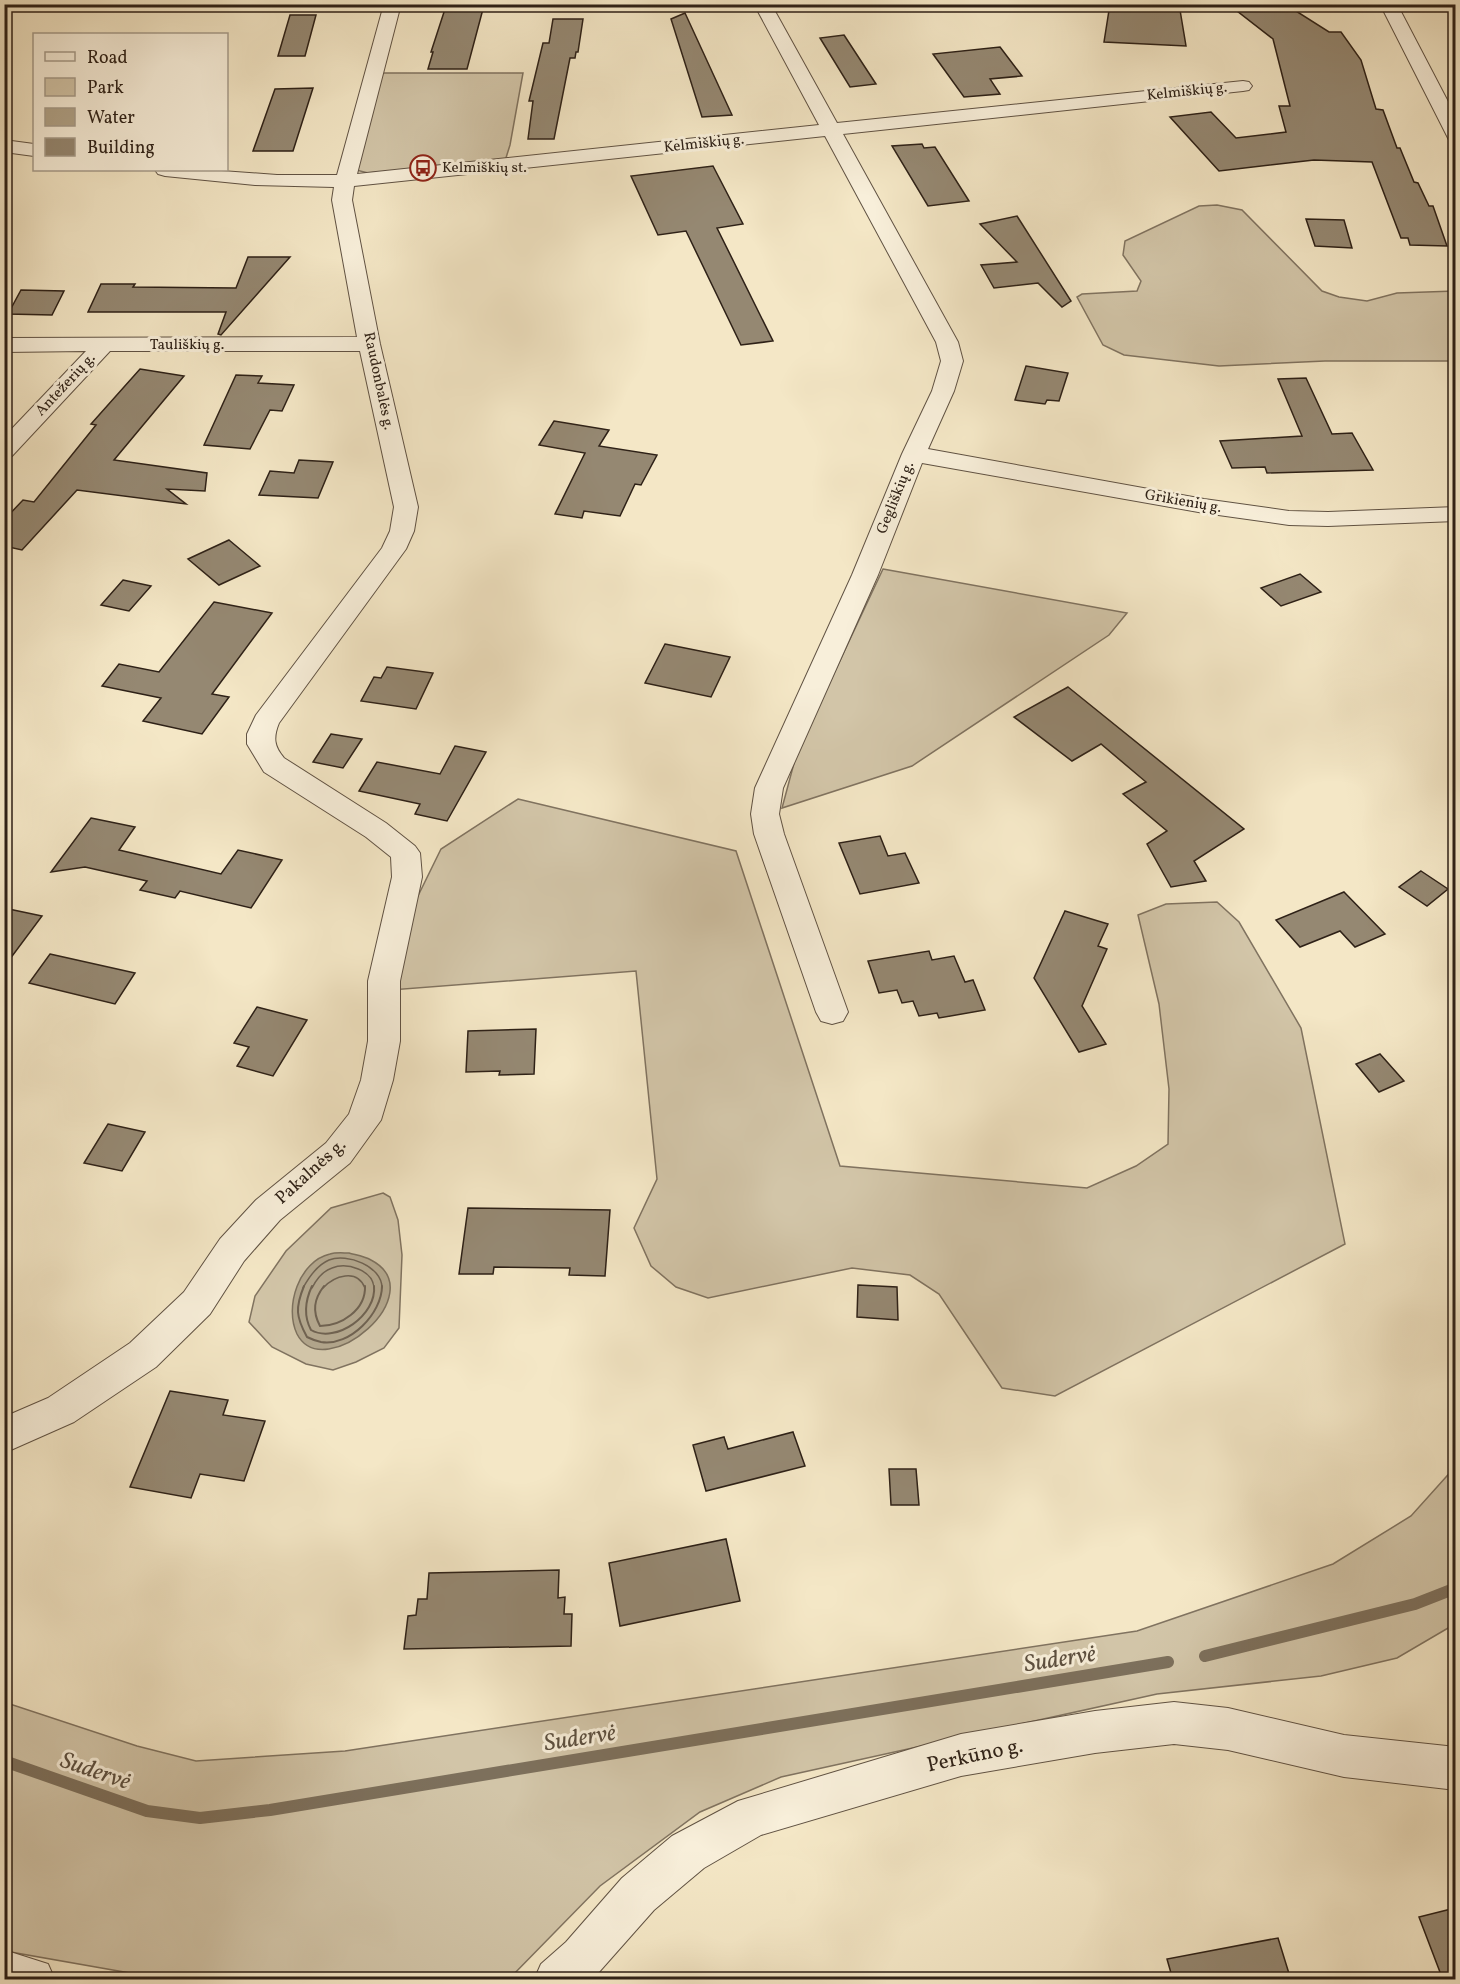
<svg xmlns="http://www.w3.org/2000/svg" width="1460" height="1984" viewBox="0 0 1460 1984" font-family="Vollkorn,serif">
	<style>
		.green { fill: #d2c5a8; stroke: #807360; stroke-width: 1.5 }
		.water { fill: #b1a48a; stroke: #7d705c; stroke-width: 1.5 }
		.lines { fill: none; stroke-linecap: round; stroke-linejoin: round }
		.shore-far1 { stroke: #706250; stroke-width: 1.5 }
		.shore { stroke: #706250; stroke-width: 2 }
		.stream { stroke: #7d705c; stroke-width: 12 }
		.building { fill: #958872; stroke: #2e2117; stroke-width: 1.5 }
		.minor-casing { stroke: #605243; stroke-width: 2 }
		.minor { fill: #f8efda; fill-rule: evenodd }
		.labels { text-anchor: middle; dominant-baseline: central; stroke-width: 6; stroke-linejoin: round; paint-order: stroke }
		.far-street-label { font-size: 15px; fill: #2e2117; stroke: #f8efda }
		.far-poi-label { font-size: 15px; fill: #2e2117; stroke: #f8efda; text-anchor: start }
		.street-label { font-size: 18px; fill: #2e2117; stroke: #f8efda }
		.near-street-label { font-size: 21px; fill: #2e2117; stroke: #f8efda }
		.near-water-label { font-size: 24px; font-style: italic; fill: #5c4f3f; stroke: #f8efda }
	</style>
	<rect width="100%" height="100%" fill="#f4e7c6"/>
	<filter id="stains"><feTurbulence type="fractalNoise" baseFrequency=".00333" numOctaves="4"/><feColorMatrix values="0 0 0 0 .2 0 0 0 0 .09 0 0 0 0 .02 0 0 0 .5 -.17"/></filter>
	<radialGradient id="worn" r=".72"><stop offset=".6" stop-color="#630" stop-opacity="0"/><stop offset="1" stop-color="#630" stop-opacity=".3"/></radialGradient>
	<g class="green">
		<polygon points="382,73 523,73 510,145 505,161 368,173 356,170"/>
		<polygon points="1217,205 1242,210 1322,291 1339,297 1367,301 1397,293 1455,291 1455,361 1325,361 1219,366 1124,355 1103,345 1077,297 1082,294 1137,291 1141,281 1123,255 1125,241 1199,206"/>
		<polygon points="883,569 1127,613 1109,635 912,766 782,808 797,752"/>
		<polygon points="518,799 736,851 840,1166 1087,1188 1136,1166 1168,1144 1169,1089 1159,1004 1138,915 1166,904 1217,902 1239,922 1301,1028 1345,1244 1055,1396 1002,1388 939,1294 910,1275 852,1268 708,1298 676,1287 651,1266 634,1228 657,1179 636,971 391,990 416,900 441,849"/>
		<polygon points="383,1193 390,1197 398,1220 402,1255 399,1328 384,1348 356,1362 333,1370 306,1364 272,1347 249,1322 255,1296 286,1251 331,1208"/>
		<polygon points="1455,1467 1455,1624 1397,1658 1321,1676 1157,1694 781,1777 700,1812 600,1886 509,1979 164,1979 5,1951 4,1702 137,1746 196,1761 345,1751 1137,1631 1333,1564 1411,1516"/>
	</g>
	<path class="water" d="M349 1253C356 1255 364 1256 371 1260 434 1293 324 1386 297 1334 284 1307 299 1261 330 1254 336 1252 343 1253 349 1253Z"/>
	<g class="lines">
		<g class="shore-far1">
			<path d="M303 1288C309 1277 317 1265 329 1260 347 1253 382 1266 382 1288"/>
			<path d="M312 1288C316 1280 323 1271 332 1268 347 1262 373 1270 374 1288"/>
			<path d="M323 1288C334 1276 357 1268 365 1288"/>
		</g>
		<g class="shore">
			<path d="M304 1286C295 1308 296 1317 307 1337 311 1339 316 1341 321 1342 350 1347 382 1313 382 1286"/>
			<path d="M312 1286C305 1301 303 1315 311 1330 336 1344 377 1315 374 1286"/>
			<path d="M324 1286C314 1299 312 1311 320 1326 341 1326 366 1310 365 1286"/>
		</g>
		<g class="stream">
			<polyline points="1205,1656 1415,1604 1456,1588"/>
			<polyline points="4,1761 147,1811 200,1818 270,1810 1168,1662"/>
		</g>
	</g>
	<g class="building">
		<polygon points="1110,4 1179,4 1186,46 1104,42"/>
		<polygon points="1228,4 1285,4 1329,32 1341,32 1361,60 1376,109 1383,110 1397,148 1400,148 1414,182 1418,183 1429,206 1433,206 1447,246 1410,245 1408,238 1401,238 1372,162 1314,160 1219,171 1170,117 1211,112 1236,138 1286,132 1279,106 1290,106 1273,39"/>
		<polygon points="445,9 483,9 467,69 428,69 433,52 431,52"/>
		<polygon points="685,13 732,115 702,117 671,19"/>
		<polygon points="290,15 316,15 305,56 278,56"/>
		<polygon points="553,19 583,19 578,52 576,52 575,58 570,58 554,139 528,139 533,101 529,101 543,43 549,43"/>
		<polygon points="844,35 876,84 850,87 820,38"/>
		<polygon points="1000,47 1022,76 990,79 1000,94 964,97 933,54"/>
		<polygon points="313,88 293,151 253,151 275,89"/>
		<polygon points="922,144 924,148 935,147 969,201 928,206 892,146"/>
		<polygon points="713,166 743,224 717,228 773,341 741,345 686,231 658,235 631,176"/>
		<polygon points="1017,216 1071,301 1062,307 1038,283 994,288 981,265 1017,262 980,224"/>
		<polygon points="1306,219 1344,220 1352,248 1315,246"/>
		<polygon points="248,257 290,257 221,335 218,334 226,312 88,312 101,284 135,284 133,287 236,288"/>
		<polygon points="21,290 64,291 52,315 8,314"/>
		<polygon points="1026,366 1068,373 1059,401 1047,400 1045,404 1015,400"/>
		<polygon points="140,369 184,376 114,460 207,473 205,491 167,489 186,504 77,490 22,550 4,546 4,520 23,500 34,502 96,425 91,424"/>
		<polygon points="236,375 262,376 258,383 294,385 282,411 270,410 250,449 204,445"/>
		<polygon points="1306,378 1332,434 1352,433 1373,470 1267,473 1265,467 1232,468 1220,441 1302,436 1278,379"/>
		<polygon points="554,421 609,430 599,446 657,455 641,485 635,484 620,516 584,511 582,518 555,514 585,453 539,445"/>
		<polygon points="299,460 333,462 318,498 259,495 270,471 294,473"/>
		<polygon points="229,540 260,566 219,585 188,559"/>
		<polygon points="1300,574 1321,592 1281,606 1261,588"/>
		<polygon points="123,580 151,586 129,611 101,605"/>
		<polygon points="214,602 272,613 212,694 229,697 202,734 143,721 161,698 102,686 119,664 159,672"/>
		<polygon points="665,644 730,657 711,697 645,683"/>
		<polygon points="387,667 433,673 416,709 361,701 374,677 381,678"/>
		<polygon points="1068,687 1244,829 1194,861 1206,881 1171,887 1147,844 1167,831 1123,794 1146,782 1101,744 1072,761 1014,717"/>
		<polygon points="331,734 362,739 343,768 313,762"/>
		<polygon points="455,746 486,752 447,821 415,814 420,804 359,791 377,762 440,774"/>
		<polygon points="91,818 135,827 119,850 221,874 238,850 282,860 251,908 180,891 175,898 140,890 147,881 85,867 51,872"/>
		<polygon points="880,836 888,856 905,853 919,883 860,894 839,843"/>
		<polygon points="1421,871 1448,889 1427,906 1399,887"/>
		<polygon points="1344,892 1385,934 1355,947 1340,931 1300,947 1276,920"/>
		<polygon points="4,908 42,916 4,967"/>
		<polygon points="1065,911 1108,924 1098,946 1107,949 1082,1006 1106,1044 1079,1052 1034,978"/>
		<polygon points="929,951 932,960 954,956 965,982 973,980 985,1010 939,1018 937,1013 919,1016 913,1001 902,1003 897,990 879,993 868,961"/>
		<polygon points="50,954 135,973 115,1004 29,983"/>
		<polygon points="257,1007 307,1020 273,1076 237,1066 249,1047 234,1043"/>
		<polygon points="536,1029 534,1074 499,1075 500,1071 466,1072 468,1031"/>
		<polygon points="1380,1054 1404,1081 1379,1092 1356,1064"/>
		<polygon points="108,1124 145,1132 122,1171 84,1163"/>
		<polygon points="468,1208 610,1210 605,1276 569,1275 570,1268 494,1267 493,1274 459,1274"/>
		<polygon points="858,1285 897,1287 898,1320 857,1317"/>
		<polygon points="170,1391 228,1400 223,1415 265,1421 244,1481 200,1474 191,1498 130,1487"/>
		<polygon points="793,1432 805,1466 706,1491 693,1445 724,1437 728,1449"/>
		<polygon points="889,1469 916,1469 919,1505 891,1505"/>
		<polygon points="726,1539 740,1601 620,1626 609,1563"/>
		<polygon points="559,1570 558,1598 565,1597 564,1614 572,1614 571,1646 404,1649 408,1616 416,1615 418,1599 427,1599 429,1573"/>
		<polygon points="1455,1908 1455,1980 1443,1980 1419,1917"/>
		<polygon points="1278,1938 1291,1980 1173,1980 1167,1959"/>
	</g>
	<g class="lines">
		<g class="minor-casing">
			<g id="minor">
				<path d="M384 4H401L357 174 819 125 754 4H771L837 123 1243 81 1249 82 1252 86 1249 90 1243 91 843 134 958 342 963 361 954 391 928 449 1204 499 1289 511 1328 512 1456 507V521L1328 526 1289 525 1204 513 922 463 878 575 783 788 779 814 784 834 848 1012 843 1021 832 1024 821 1021 816 1012 754 834 751 814 755 788 852 575 902 454 932 391 941 361 936 342 825 136 354 186 352 200 380 344 418 507 414 531 406 549 279 723C273 738 274 746 284 758L386 823 415 846 420 853 422 877 400 981V1041L393 1080 381 1120 350 1163 280 1220 244 1261 210 1314 156 1367 74 1422 4 1453V1417L48 1398 130 1343 184 1292 220 1239 256 1200 326 1143 349 1114 361 1080 368 1041V981L392 877 391 857 366 837 264 772 247 744V734L256 715 382 548 390 531 394 507 360 351H110L12 456 4 458V437L86 351 4 352V338L357 337 332 200 334 187 255 185 165 176 158 174 155 170H208L277 175H337Z"/>
				<polygon points="1380,4 1397,4 1456,117 1456,142 1449,140 1447,136"/>
				<polygon points="4,140 34,144 34,156 4,152"/>
				<polygon points="1174,1702 1228,1708 1344,1735 1456,1747 1456,1790 1344,1777 1228,1750 1174,1744 1095,1753 961,1776 761,1835 704,1868 654,1910 592,1980 534,1980 541,1964 566,1942 622,1878 672,1836 738,1801 961,1734 1095,1711"/>
				<polygon points="4,1950 48,1964 55,1980 4,1980"/>
			</g>
		</g>
		<use href="#minor" class="minor"/>
	</g>
	<defs>
		<g id="bus-ring" transform="scale(1.35)"><circle r="9.5" fill="#f8efda" stroke="#8f2418" stroke-width="1.5"/><path d="M-5-6H5V4H4V6H2V4H-2V6H-4V4H-5ZM-3.5-4V0h7V-4ZM-3.5 1.2v1.5H-2V1.2ZM2 1.2v1.5H3.5V1.2Z" fill="#8f2418"/></g>
	</defs>
	<g fill-rule="evenodd">
		<use href="#bus-ring" x="423" y="168"/>
	</g>
	<g class="labels">
		<g class="far-street-label">
			<text transform="translate(1187 92) rotate(-6)">Kelmiškių g.</text>
			<text transform="translate(704 144) rotate(-6)">Kelmiškių g.</text>
			<text x="187" y="345">Tauliškių g.</text>
			<text transform="translate(378 381) rotate(78)">Raudonbalės g.</text>
			<text transform="translate(66 385) rotate(-47)">Antežerių g.</text>
			<text transform="translate(896 498) rotate(-68)">Gegliškių g.</text>
			<text transform="translate(1183 502) rotate(10)">Grikienių g.</text>
		</g>
		<g class="far-poi-label">
			<text x="442" y="168">Kelmiškių st.</text>
		</g>
		<g class="street-label">
			<text transform="translate(311 1172) rotate(-42)">Pakalnės g.</text>
		</g>
		<g class="near-street-label">
			<text transform="translate(975 1756) rotate(-12)">Perkūno g.</text>
		</g>
		<g class="near-water-label">
			<text transform="translate(1060 1660) rotate(-9)">Sudervė</text>
			<text transform="translate(580 1739) rotate(-9)">Sudervė</text>
			<text transform="translate(95 1772) rotate(19)">Sudervė</text>
		</g>
	</g>
	<rect width="1460" height="1984" fill="none" stroke="#f4e7c6" stroke-width="24"/>
	<rect x="6" y="6" width="1448" height="1972" fill="none" stroke="#2e2117" stroke-width="3"/>
	<rect x="12" y="12" width="1436" height="1960" fill="none" stroke="#2e2117" stroke-width="1.5"/>
	<rect x="33" y="33" width="195" height="138" fill="#f8efda" stroke="#a79d8c" stroke-width="1.5"/>
	<rect x="45" y="52" width="30" height="9" fill="#f8efda" stroke="#a79d8c" stroke-width="1.5"/>
	<text x="87" y="63" font-size="18" fill="#2e2117">Road</text>
	<rect x="45" y="78" width="30" height="18" fill="#d2c5a8" stroke="#a79d8c" stroke-width="1.5"/>
	<text x="87" y="93" font-size="18" fill="#2e2117">Park</text>
	<rect x="45" y="108" width="30" height="18" fill="#b1a48a" stroke="#a79d8c" stroke-width="1.5"/>
	<text x="87" y="123" font-size="18" fill="#2e2117">Water</text>
	<rect x="45" y="138" width="30" height="18" fill="#958872" stroke="#a79d8c" stroke-width="1.5"/>
	<text x="87" y="153" font-size="18" fill="#2e2117">Building</text>
	<rect width="100%" height="100%" filter="url(#stains)"/>
	<rect width="100%" height="100%" fill="url(#worn)"/>
</svg>
